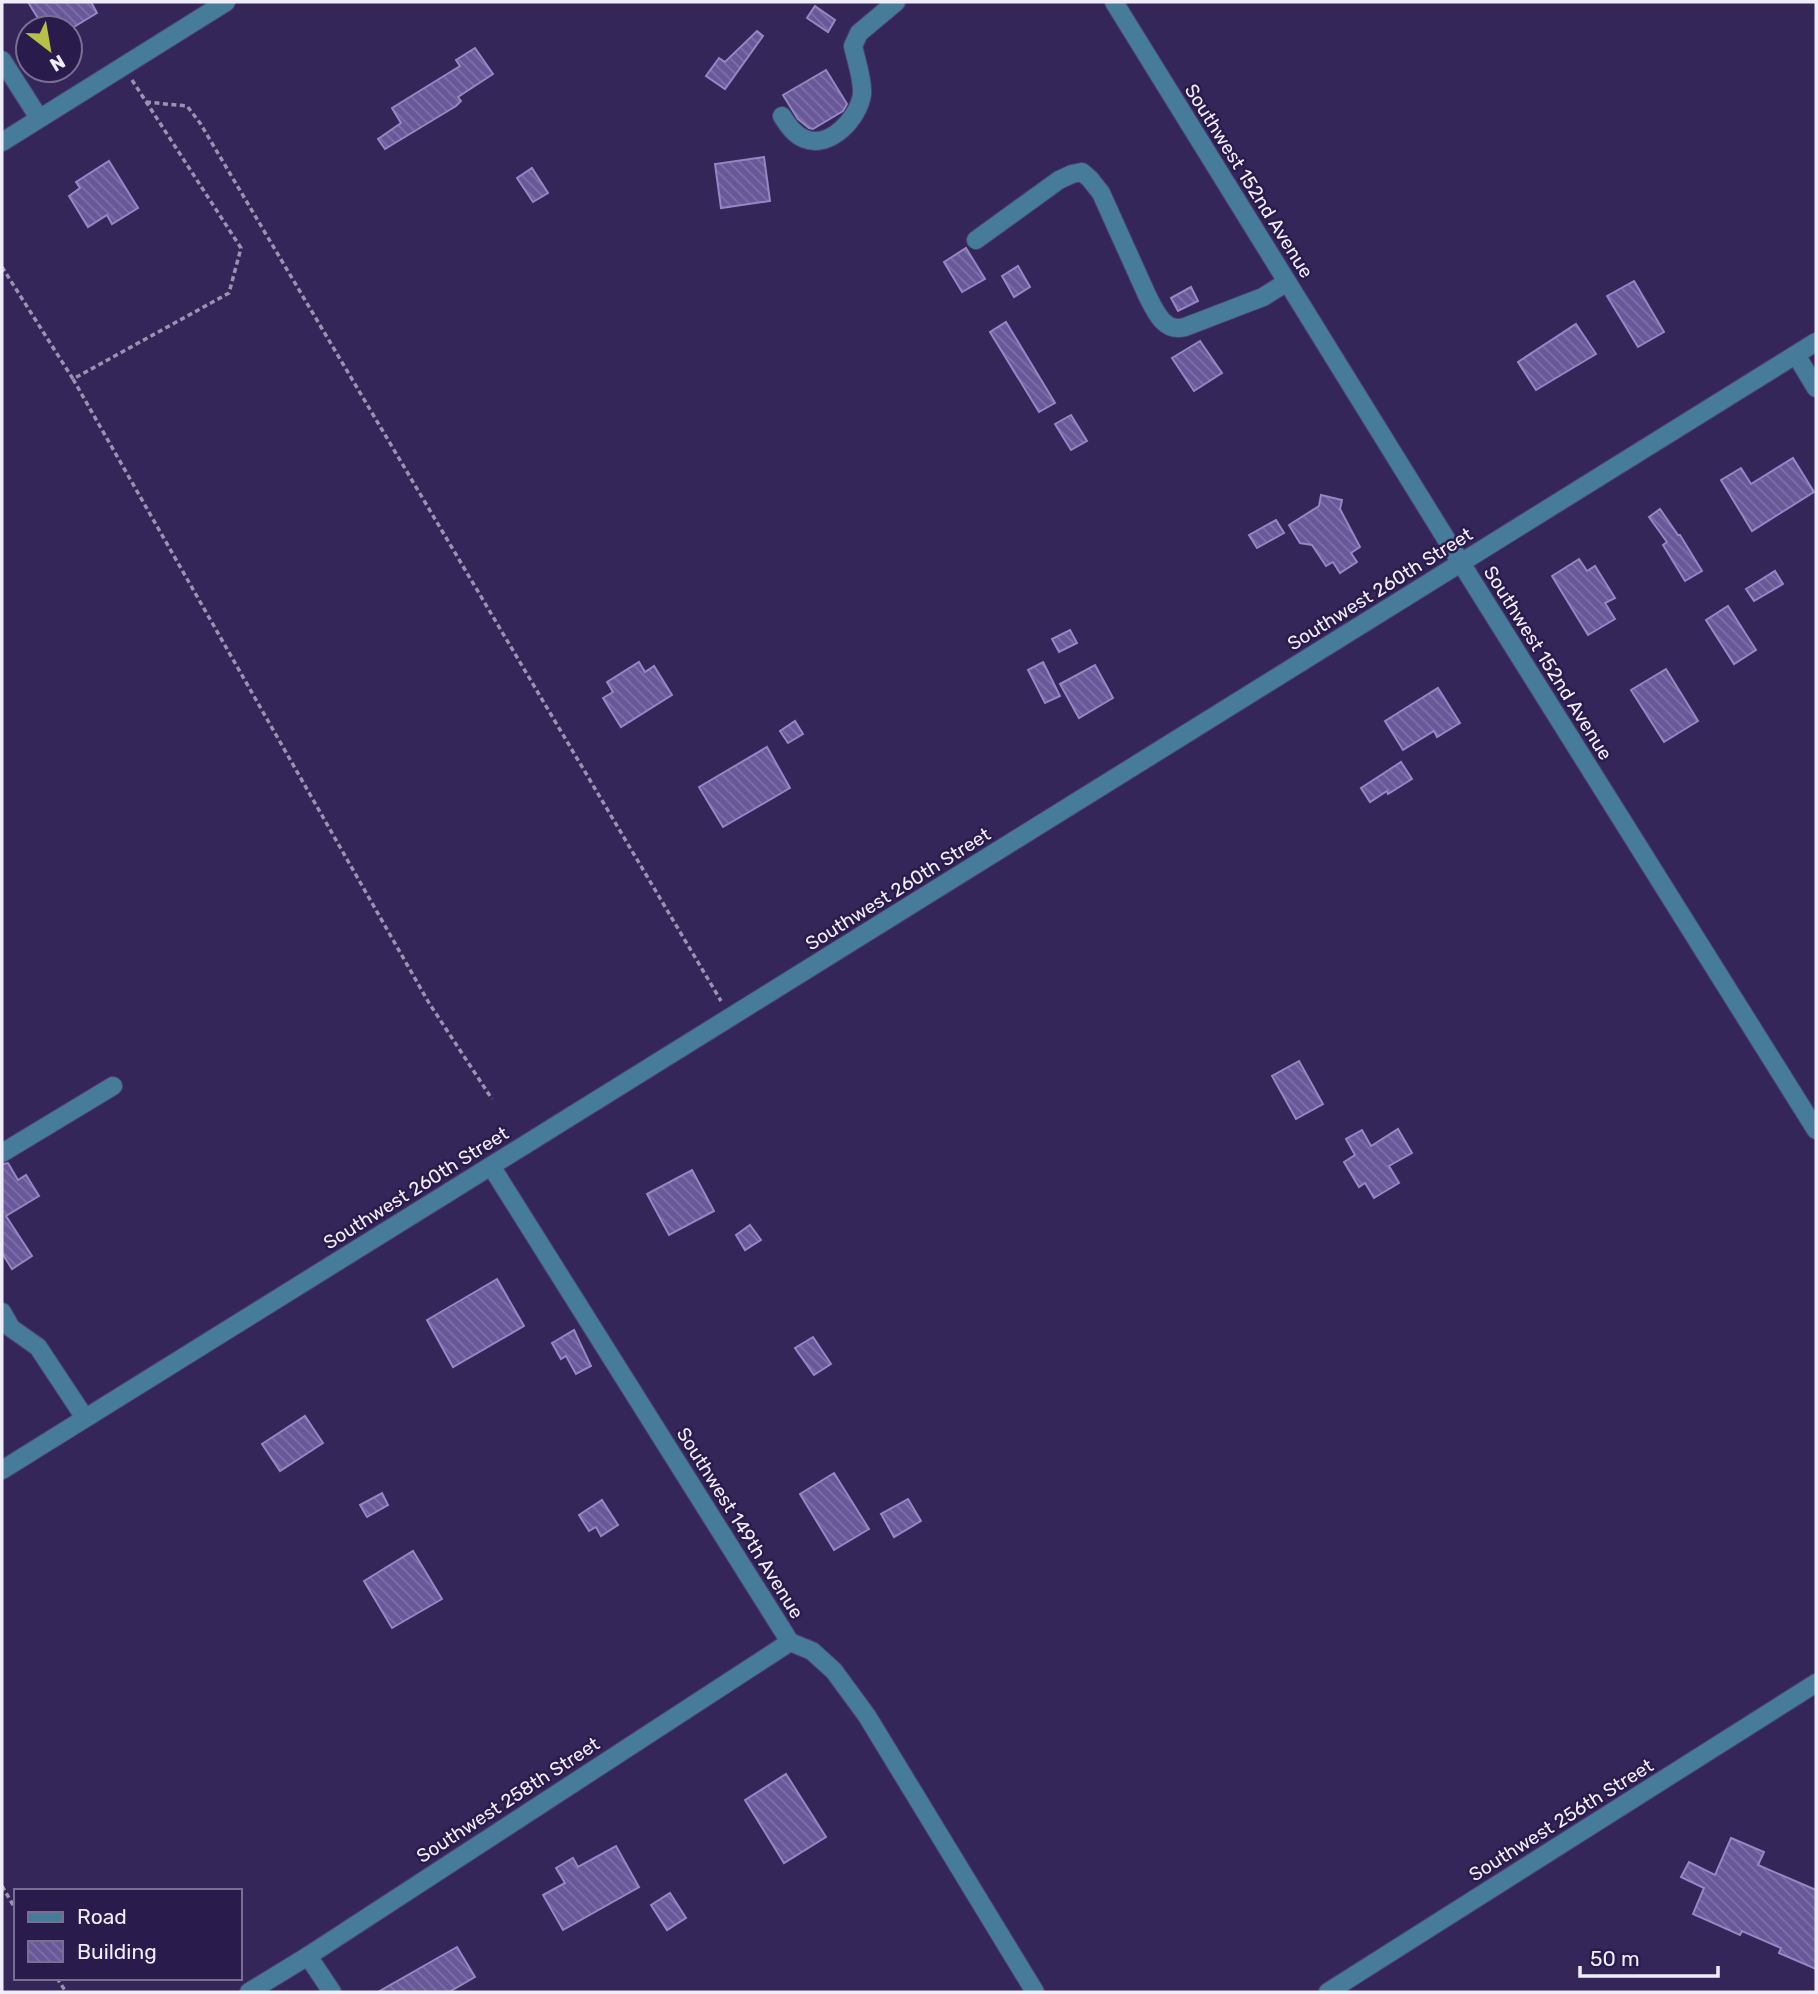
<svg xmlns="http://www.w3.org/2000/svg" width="1818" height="1994" viewBox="0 0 1818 1994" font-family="Rubik,sans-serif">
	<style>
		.building { fill: url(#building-back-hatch); stroke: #9487c3; stroke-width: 2 }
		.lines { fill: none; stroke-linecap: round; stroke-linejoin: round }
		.minor-casing { stroke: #4e4270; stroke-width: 20 }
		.path { stroke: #9a92b1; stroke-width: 3.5; stroke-dasharray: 5 3.5; stroke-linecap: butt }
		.minor { stroke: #467c99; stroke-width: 18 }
		.labels { text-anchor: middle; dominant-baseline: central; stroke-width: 5; stroke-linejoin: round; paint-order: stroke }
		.street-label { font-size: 19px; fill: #f0edfb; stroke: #2a1b4d }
	</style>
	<defs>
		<pattern id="building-back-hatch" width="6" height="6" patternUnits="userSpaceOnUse" patternTransform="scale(1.75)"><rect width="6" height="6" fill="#685899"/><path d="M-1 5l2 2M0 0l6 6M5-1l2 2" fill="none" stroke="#7e70a8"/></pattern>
	</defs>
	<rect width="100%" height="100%" fill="#342659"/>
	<g class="building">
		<polygon points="28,2 91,2 97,13 72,28 44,28"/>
		<polygon points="815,6 835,20 828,32 807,18"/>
		<polygon points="757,31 763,36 725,89 706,76 719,58 725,62"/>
		<polygon points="475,48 493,74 458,97 461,101 456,106 385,149 378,139 401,123 392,108 460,66 456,60"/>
		<polygon points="826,70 847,104 843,111 813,129 809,128 798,119 783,95"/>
		<polygon points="764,157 770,201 721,208 715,164"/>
		<polygon points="109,161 138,208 112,224 107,215 88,227 69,196 80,188 76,182"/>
		<polygon points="532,168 548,193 533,202 517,178"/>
		<polygon points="966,248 985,279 962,292 944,262"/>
		<polygon points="1018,266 1030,287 1014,297 1002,276"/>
		<polygon points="1634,281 1664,332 1638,347 1607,296"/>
		<polygon points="1191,287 1198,301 1178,311 1171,298"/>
		<polygon points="1006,322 1055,403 1039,412 990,332"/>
		<polygon points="1576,324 1596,354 1536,390 1518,362"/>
		<polygon points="1200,341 1222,373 1194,391 1172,358"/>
		<polygon points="1071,415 1087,441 1071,450 1055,424"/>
		<polygon points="1793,458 1814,492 1752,531 1721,480 1741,468 1751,484"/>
		<polygon points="1321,495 1342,500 1340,509 1360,547 1351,553 1357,562 1340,573 1333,562 1326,566 1312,545 1300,543 1289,525 1319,506"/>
		<polygon points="1660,509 1678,535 1680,535 1702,571 1685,581 1663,545 1667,542 1649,517"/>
		<polygon points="1276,520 1284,533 1257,548 1249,535"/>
		<polygon points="1579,559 1587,571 1595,566 1615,598 1605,603 1615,619 1588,635 1552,576"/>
		<polygon points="1775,571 1783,584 1754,601 1746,589"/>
		<polygon points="1728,606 1756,650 1734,664 1706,620"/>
		<polygon points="1070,630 1077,643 1059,652 1052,639"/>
		<polygon points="639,662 645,672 654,666 672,695 621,727 603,698 613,692 607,682"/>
		<polygon points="1043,662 1060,696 1045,703 1028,670"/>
		<polygon points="1095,665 1113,698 1079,718 1060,684"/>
		<polygon points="1666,669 1698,721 1664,742 1631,690"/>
		<polygon points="1438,688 1460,723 1437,737 1434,731 1403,750 1385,721"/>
		<polygon points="795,721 803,734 788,743 780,731"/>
		<polygon points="767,747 790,788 723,827 699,787"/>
		<polygon points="1401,762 1412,779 1388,794 1387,791 1370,802 1361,788"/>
		<polygon points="1299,1061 1323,1104 1296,1119 1272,1076"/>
		<polygon points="1398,1129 1412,1153 1389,1166 1399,1183 1374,1198 1365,1183 1359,1187 1344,1162 1355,1155 1346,1139 1362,1130 1371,1146"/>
		<polygon points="8,1163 18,1180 26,1175 39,1196 6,1216 32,1256 12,1269 2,1253 2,1164"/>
		<polygon points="692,1170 714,1211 669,1235 647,1194"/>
		<polygon points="750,1225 761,1240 745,1250 736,1235"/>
		<polygon points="497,1279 524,1326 453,1367 427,1320"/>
		<polygon points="574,1330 591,1366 576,1374 566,1356 561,1359 552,1343"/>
		<polygon points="813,1337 831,1364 814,1375 795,1348"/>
		<polygon points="305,1416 323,1443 280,1471 262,1444"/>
		<polygon points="834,1473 869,1529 834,1550 800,1494"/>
		<polygon points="382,1493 388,1505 367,1517 360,1505"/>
		<polygon points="908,1499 921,1521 894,1537 881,1514"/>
		<polygon points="602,1500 618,1525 601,1536 596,1527 589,1531 579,1515"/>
		<polygon points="413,1551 442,1599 392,1628 364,1581"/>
		<polygon points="786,1774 826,1837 784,1863 745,1800"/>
		<polygon points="1731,1838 1764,1852 1758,1865 1816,1890 1816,1969 1779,1953 1781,1948 1742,1931 1740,1935 1693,1914 1704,1888 1681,1877 1689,1862 1715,1875"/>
		<polygon points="616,1846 639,1887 563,1930 543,1895 565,1883 556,1868 573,1858 578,1867"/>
		<polygon points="670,1893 686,1918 667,1930 651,1905"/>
		<polygon points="457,1947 475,1977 449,1992 378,1992"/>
	</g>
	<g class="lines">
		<g class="minor-casing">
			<g id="minor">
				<polyline points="1114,2 1461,563 1816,1130"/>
				<polyline points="2,60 39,118"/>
				<path d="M782 116C788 125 794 135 805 139 830 149 859 118 862 94 863 79 856 60 853 46L859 33 896 2"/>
				<polyline points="2,142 226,2"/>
				<path d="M976 240 1059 180 1072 174 1082 172 1090 179 1101 193 1147 295C1155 311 1164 333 1185 327L1263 297 1287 282"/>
				<polyline points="1796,355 1816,388"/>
				<polyline points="2,1153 113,1086"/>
				<polyline points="491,1166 790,1642 812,1651 834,1671 867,1716 1035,1992"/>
				<polyline points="2,1312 11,1328 38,1347 85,1418"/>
				<polyline points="2,1470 1816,342"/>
				<polyline points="308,1956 332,1992"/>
				<polyline points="249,1992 308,1956 790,1642"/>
				<polyline points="1328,1992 1816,1683"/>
			</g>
		</g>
		<g class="path">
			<polyline points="132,80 241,248 229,293 73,379 429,1003 492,1099"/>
			<polyline points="146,102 187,106 200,123 721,1001"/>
			<polyline points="2,267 73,379"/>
			<polyline points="2,1886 16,1910"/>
			<polyline points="57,1978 66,1992"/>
		</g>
		<use href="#minor" class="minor"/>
	</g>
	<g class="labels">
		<g class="street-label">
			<text transform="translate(1249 181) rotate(58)">Southwest 152nd Avenue</text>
			<text transform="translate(1380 589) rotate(-32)">Southwest 260th Street</text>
			<text transform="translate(1548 663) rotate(58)">Southwest 152nd Avenue</text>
			<text transform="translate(898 889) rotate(-32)">Southwest 260th Street</text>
			<text transform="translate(416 1188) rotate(-32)">Southwest 260th Street</text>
			<text transform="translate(740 1523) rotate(58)">Southwest 149th Avenue</text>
			<text transform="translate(508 1800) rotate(-33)">Southwest 258th Street</text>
			<text transform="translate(1561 1820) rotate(-32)">Southwest 256th Street</text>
		</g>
	</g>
	<rect width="1818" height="1994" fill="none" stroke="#f0edfb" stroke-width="7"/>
	<rect x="14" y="1889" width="228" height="91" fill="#2a1b4d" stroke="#796f93" stroke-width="2"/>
	<rect x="28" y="1912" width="35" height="10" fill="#467c99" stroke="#796f93" stroke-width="2"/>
	<text x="77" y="1924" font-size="21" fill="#f0edfb">Road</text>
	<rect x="28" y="1941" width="35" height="21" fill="url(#building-back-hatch)" stroke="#796f93" stroke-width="2"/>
	<text x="77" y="1959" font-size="21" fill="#f0edfb">Building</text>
	<g transform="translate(49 49) rotate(149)"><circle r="33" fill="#2a1b4d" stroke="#796f93" stroke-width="2"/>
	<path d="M0-5L12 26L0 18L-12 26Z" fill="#b7c147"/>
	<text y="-10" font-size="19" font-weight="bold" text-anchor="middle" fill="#f0edfb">N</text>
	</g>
	<path d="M1580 1966v10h138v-10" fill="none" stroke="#f0edfb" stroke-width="3.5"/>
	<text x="1590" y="1966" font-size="21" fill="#f0edfb" stroke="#2a1b4d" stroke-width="5" paint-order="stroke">50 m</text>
</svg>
